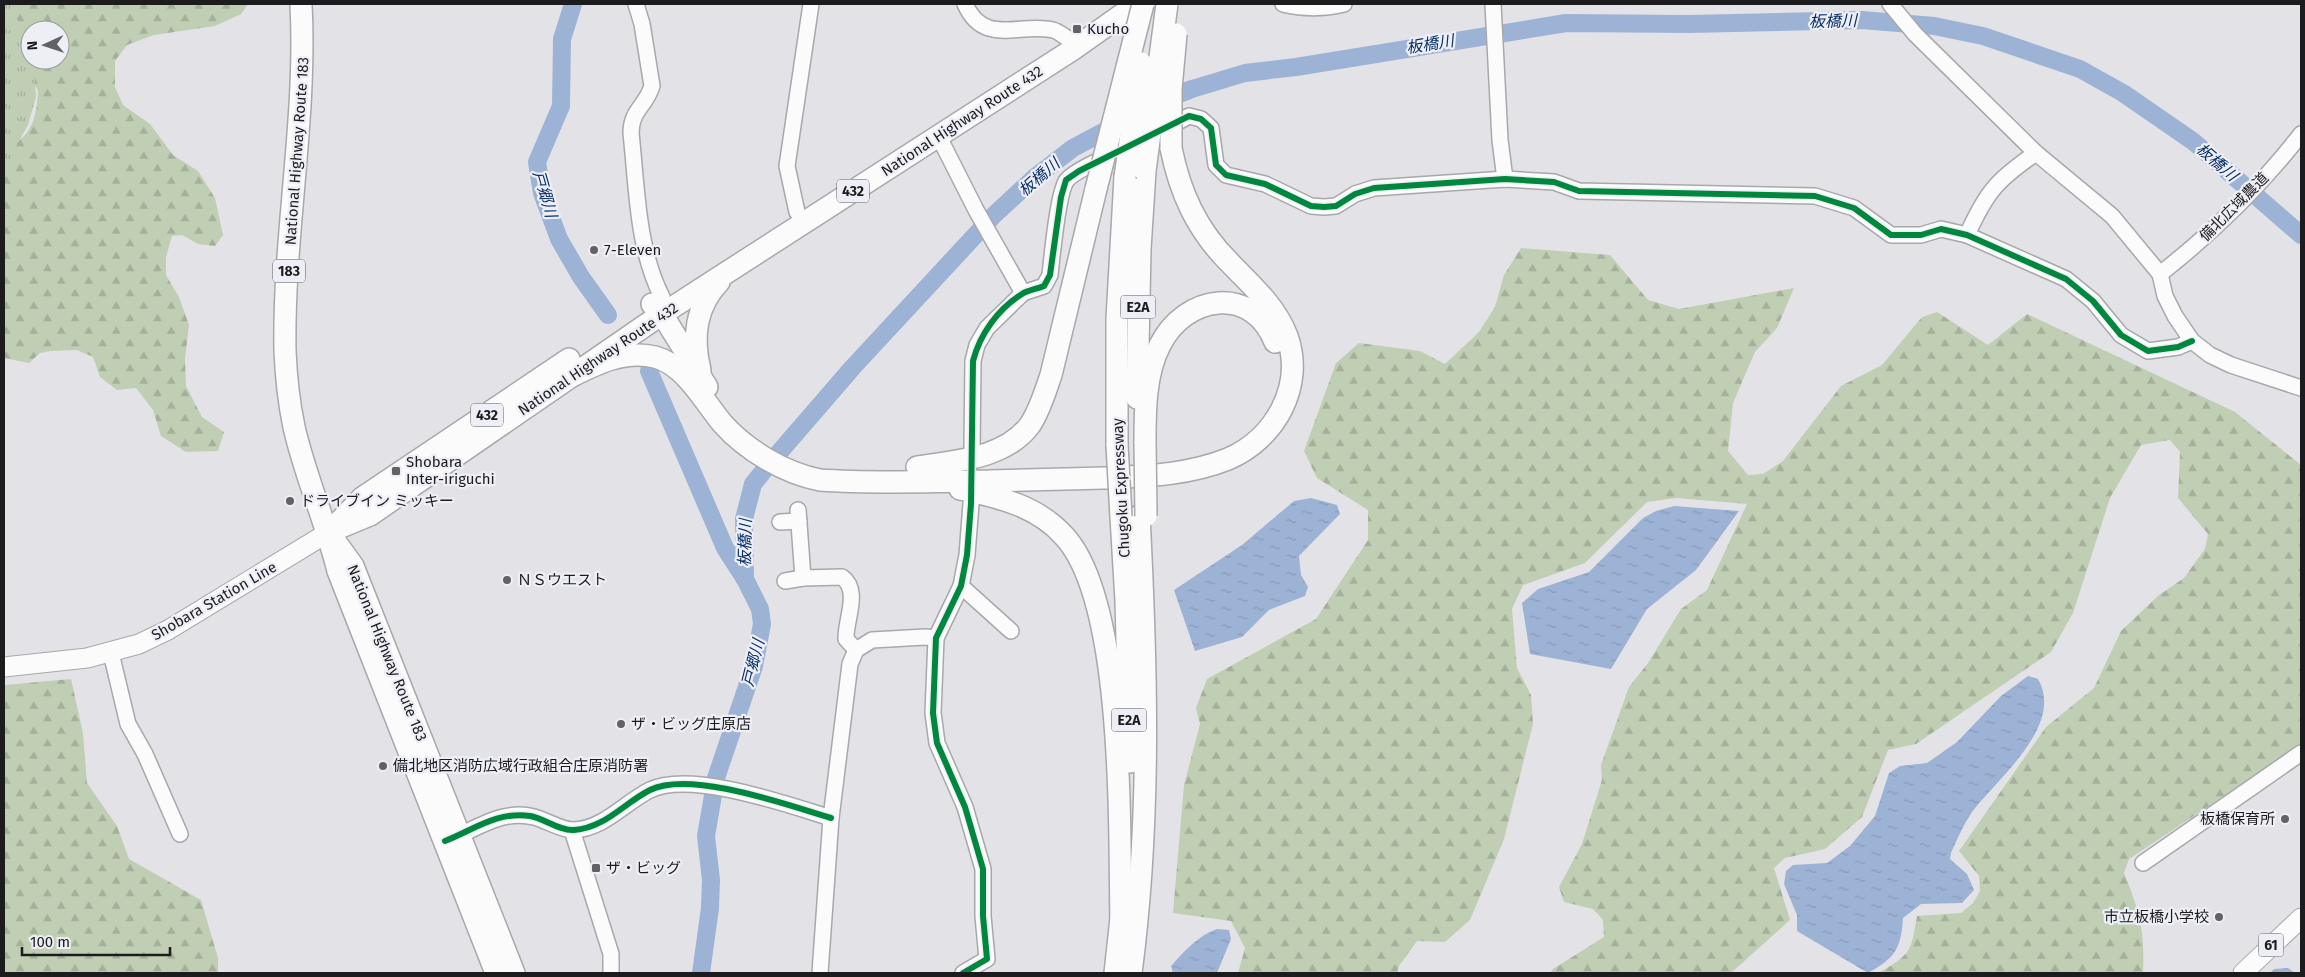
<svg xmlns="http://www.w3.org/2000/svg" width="2305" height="977" viewBox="0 0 2305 977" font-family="'Fira Sans','Noto Sans JP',sans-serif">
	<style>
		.forest { fill: url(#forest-firs); fill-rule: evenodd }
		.park { fill: url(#park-tufts) }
		.water { fill: url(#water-ripples) }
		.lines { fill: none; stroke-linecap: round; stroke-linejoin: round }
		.river { stroke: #9db3d6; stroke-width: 18 }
		.minor-casing { stroke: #a8a8ac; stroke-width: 18 }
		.major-casing { stroke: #a8a8ac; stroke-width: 21 }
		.highway-casing { stroke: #a8a8ac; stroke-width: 24 }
		.minor { stroke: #fbfbfb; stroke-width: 15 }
		.major { stroke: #fbfbfb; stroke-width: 19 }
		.highway { stroke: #fbfbfb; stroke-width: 21 }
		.highway-bridge-casing { stroke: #a8a8ac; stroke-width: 24; stroke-linecap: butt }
		.highway-bridge { stroke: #fbfbfb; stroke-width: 21 }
		.cycleway-casing { stroke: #eeeff6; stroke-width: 9 }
		.cycleway { stroke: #00873e; stroke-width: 6 }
		.poi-dot { fill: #626265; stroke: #eeeff6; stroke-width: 2 }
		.labels { text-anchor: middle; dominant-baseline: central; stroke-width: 4.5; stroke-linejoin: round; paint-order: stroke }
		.shield { fill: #eeeff6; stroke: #5b5b60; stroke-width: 1 }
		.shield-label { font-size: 14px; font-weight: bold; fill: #1c1c1f }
		.poi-label { font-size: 15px; fill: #1c1c1f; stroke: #eeeff6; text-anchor: start }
		.street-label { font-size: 15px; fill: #1c1c1f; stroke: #eeeff6 }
		.water-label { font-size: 16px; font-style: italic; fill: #082f68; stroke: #eeeff6 }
	</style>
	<defs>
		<pattern id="forest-firs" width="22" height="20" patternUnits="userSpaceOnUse" patternTransform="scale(1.25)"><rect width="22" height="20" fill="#c0ceb4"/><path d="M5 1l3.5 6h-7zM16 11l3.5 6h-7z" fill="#a4b09a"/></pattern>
		<pattern id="park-tufts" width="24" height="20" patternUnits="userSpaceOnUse" patternTransform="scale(1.25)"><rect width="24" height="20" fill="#c0ceb4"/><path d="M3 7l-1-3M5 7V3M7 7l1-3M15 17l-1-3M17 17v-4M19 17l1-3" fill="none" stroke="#a4b09a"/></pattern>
		<pattern id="water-ripples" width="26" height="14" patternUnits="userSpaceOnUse" patternTransform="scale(1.25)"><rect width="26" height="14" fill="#9db3d6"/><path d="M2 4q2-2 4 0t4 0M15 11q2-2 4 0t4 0" fill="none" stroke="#8799b7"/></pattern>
	</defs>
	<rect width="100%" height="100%" fill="#e3e3e7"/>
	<g class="forest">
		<path d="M4 4H248L241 14 215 26 154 35 127 45 115 61V87L123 105 150 124 173 155 198 171 215 198 223 235 215 246 198 244 182 235 172 236 166 257V275L179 297 189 325 185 359 186 386 202 417 224 432 218 451 186 452 161 436 153 410 136 388 117 390 100 377 93 357 77 350 51 351 40 353 29 363 4 358V147C32 140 37 116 38 90L27 75ZM30 30H60V60H30Z"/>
		<path d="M1521 248 1610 255 1648 300 1679 309 1794 288 1777 328 1755 352 1733 403 1728 451 1748 475 1763 474 1783 461 1841 386 1882 365 1922 317 1937 312 1988 345 2027 314 2235 412 2301 465V745L2129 859 2124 873C2140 913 2145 930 2143 973H1879C1911 954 1911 952 1917 916L1961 913 1973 903 1980 891 1979 876 1959 851 2046 727 2094 688 2121 631 2158 596 2184 578 2205 549 2208 534 2178 498 2180 452 2170 440 2141 445 2110 498 2073 613 2051 652 1916 744 1888 750 1862 817 1825 849 1785 858 1774 868 1790 920 1731 973H1550L1553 969 1604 937 1603 920 1593 909 1564 902 1559 887 1582 844 1602 780 1601 765 1629 687 1648 663 1681 609 1707 590 1747 504 1676 498 1647 502 1585 563 1523 585 1512 609 1517 668 1531 695 1533 724 1504 839 1470 920 1445 942 1417 941 1399 966 1397 973H1238L1245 948 1231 921 1173 913 1184 785 1200 724 1196 708 1207 679 1316 619 1368 540V510L1317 478 1304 451 1336 363 1359 343 1420 351 1445 364 1479 332 1495 307 1504 275Z"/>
		<polygon points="71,679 83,733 87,783 117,826 129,859 201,900 218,958 218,973 4,973 4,685"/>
	</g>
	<polygon class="park" points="4,4 16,4 20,30 34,70 36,97 28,125 9,159 4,159"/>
	<g class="water">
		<polygon points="1311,498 1337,505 1340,514 1299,556 1301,575 1308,587 1305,596 1269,610 1242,637 1195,651 1174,590 1242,545 1294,501"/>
		<polygon points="1674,506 1739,511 1696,570 1647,609 1611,669 1530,654 1522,603 1538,589 1589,572 1643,518 1656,511"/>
		<path d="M2028 676 2038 679C2065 725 1997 779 1972 812 1964 824 1957 839 1951 853L1950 859 1967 874 1974 890 1962 903 1921 904 1903 918C1901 949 1895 958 1868 973L1797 931V915L1784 884 1786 871 1793 865 1827 863 1850 846 1875 816 1889 773 1900 766 1927 763 1957 742 2001 696Z"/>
		<path d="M1217 929 1229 930 1231 939 1217 973H1173L1171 966C1183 952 1199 935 1217 929Z"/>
		<polygon points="2288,968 2295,973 2270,973 2274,969"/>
	</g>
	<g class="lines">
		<g class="river">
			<polyline points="573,4 562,39 561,106 537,162 542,193 559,239 581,277 608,315"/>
			<polyline points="1161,101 1192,89 1245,73 1296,67 1566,23 1689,24 1862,20 1934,26 1983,36 2080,69 2123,93 2194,142 2301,235"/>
			<polyline points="649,371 725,548 745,579 760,609 762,624 754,666 716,778 706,836 711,880 710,908 701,973"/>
			<polyline points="745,579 744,519 753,484 770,463 853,367 994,215 1034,178 1073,148 1120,123"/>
		</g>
		<g class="minor-casing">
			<g id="minor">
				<path d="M636 4 642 24 652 86C646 106 631 110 631 133 637 188 637 248 662 297"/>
				<path d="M965 4C984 47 1020 22 1053 30 1058 31 1065 37 1070 40"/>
				<path d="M1283 4C1304 9 1323 9 1344 4"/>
				<polyline points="1493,4 1500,140 1505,179"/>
				<polyline points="1890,4 1915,34 2036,153 2112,216 2160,274 2165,296 2175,316 2192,341 2210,355 2231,365 2301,388"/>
				<polyline points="1165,129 1189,116 1201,119 1211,128 1216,165 1226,175 1265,184 1311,206 1324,207 1336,206 1355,194 1374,188 1505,179 1554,182 1579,191 1815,196 1854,208 1891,235 1921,235 1941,229 1967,235 2066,279 2093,301 2121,335 2148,351 2178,347 2192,341"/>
				<polyline points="938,135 976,210 1023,293"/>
				<polyline points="797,212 787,166 811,4"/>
				<path d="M1967 235C1987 191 1997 180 2036 153"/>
				<path d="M2160 274C2212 233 2260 187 2301 134"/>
				<path d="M972 448 973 361 977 345 987 328 1023 293 1044 286 1050 275C1052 257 1058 191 1067 180 1077 168 1119 152 1135 144"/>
				<path d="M798 510 803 578 842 577C861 590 845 621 846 639L856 650"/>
				<polyline points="780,522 799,521"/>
				<polyline points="785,581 803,578"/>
				<polyline points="961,586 1011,631"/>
				<polyline points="111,653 128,724 145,754 180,834"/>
				<polyline points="572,830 611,954 611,973"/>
				<path d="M451 839C478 828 503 809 534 817 546 820 561 830 573 830 604 829 624 803 650 790 691 770 788 805 831 818"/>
				<polyline points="2143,863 2301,753"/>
				<polyline points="820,973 831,818 850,664 856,650 872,640 925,637 936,638"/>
				<polyline points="963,973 987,959 983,916 983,869 965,807 937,743 933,713 936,638 961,586 967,555 971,504"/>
			</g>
		</g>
		<g class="major-casing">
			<g id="major">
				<polyline points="4,667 87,658 139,644 168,630 329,532"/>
				<polyline points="2243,973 2301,918"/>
			</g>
		</g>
		<g class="highway-casing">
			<g id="highway">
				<path d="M301 4C307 120 283 235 285 351 286 375 289 403 294 427 305 476 326 522 338 571L496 973"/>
				<polyline points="652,304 662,314 707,387"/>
				<path d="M700 370C692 338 696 306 719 282"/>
				<path d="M568 378C594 365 624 349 655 357 685 365 703 400 722 423 746 450 784 473 820 480 876 484 933 481 989 481 1028 480 1066 479 1104 478 1147 476 1188 475 1228 459 1275 439 1305 386 1287 336 1275 305 1251 285 1229 262 1197 230 1180 193 1171 148"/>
				<polyline points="1137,398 1140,249 1145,171"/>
				<path d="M1145 443C1145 411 1145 374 1160 345 1185 295 1252 284 1275 342"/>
				<polyline points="1117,445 1117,319 1125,177"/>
				<path d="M917 467C954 461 1005 459 1030 425 1040 410 1045 392 1051 375L1096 189"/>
				<path d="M960 489C999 497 1038 506 1065 537 1125 604 1119 831 1121 922"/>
				<polyline points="1121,517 1126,601 1130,762"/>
				<polyline points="336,525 362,498 569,359"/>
				<polyline points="329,532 370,515 656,318 1072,50 1137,4"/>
				<polyline points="335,541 353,566 514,973"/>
				<polyline points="1115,973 1122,909"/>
				<path d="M1131 973C1151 821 1147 669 1139 516"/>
			</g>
		</g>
		<use href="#minor" class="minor"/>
		<use href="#major" class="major"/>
		<use href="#highway" class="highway"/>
		<g class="highway-bridge-casing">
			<g id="highway-bridge">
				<polyline points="1171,148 1171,89 1176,34"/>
				<polyline points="1145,171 1167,4"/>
				<polyline points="1125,177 1141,63"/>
				<polyline points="1096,189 1143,4"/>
				<polyline points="1145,443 1146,516"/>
				<polyline points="1117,445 1121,517"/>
			</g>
		</g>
		<use href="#highway-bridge" class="highway-bridge"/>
		<g class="cycleway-casing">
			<g id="cycleway">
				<path d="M445 841C473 830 498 811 530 816 544 818 559 831 574 830 605 828 624 803 650 790 691 770 787 805 831 818"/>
				<path d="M963 973 987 959 983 916V869L965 807 937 743 933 713 936 638 961 586 967 555 971 504 973 361C980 334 998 309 1022 294 1028 290 1037 289 1044 286L1050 275 1061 197 1066 180 1079 171 1189 116 1201 119 1211 128 1216 165 1226 175 1265 184 1311 206 1324 207 1336 206 1355 194 1374 188 1505 179 1554 182 1579 191 1815 196 1854 208 1891 235H1921L1941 229 1967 235 2066 279 2093 301 2121 335 2148 351 2178 347 2192 341"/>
			</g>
		</g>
		<use href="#cycleway" class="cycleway"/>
	</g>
	<g class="poi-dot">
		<rect x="1072" y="24" width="10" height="10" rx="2.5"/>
		<circle cx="594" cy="250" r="5"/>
		<rect x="391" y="466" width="10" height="10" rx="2.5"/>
		<circle cx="290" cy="501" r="5"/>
		<circle cx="507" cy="580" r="5"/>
		<circle cx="621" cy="724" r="5"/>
		<circle cx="383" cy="766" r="5"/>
		<circle cx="2285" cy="819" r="5"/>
		<rect x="591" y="863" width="10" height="10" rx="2.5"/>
		<circle cx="2219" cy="917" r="5"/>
	</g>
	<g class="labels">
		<g class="shield">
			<rect x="837" y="179.5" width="32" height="23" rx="4"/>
			<rect x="273" y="259.5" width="32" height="23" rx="4"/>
			<rect x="1120.5" y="295.5" width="35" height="23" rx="4"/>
			<rect x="471" y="403.5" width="32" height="23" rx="4"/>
			<rect x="1111.5" y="708.5" width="35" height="23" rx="4"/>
			<rect x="2258.5" y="933.5" width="25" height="23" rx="4"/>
		</g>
		<g class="shield-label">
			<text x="853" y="191">432</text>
			<text x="289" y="271">183</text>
			<text x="1138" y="307">E2A</text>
			<text x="487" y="415">432</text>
			<text x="1129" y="720">E2A</text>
			<text x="2271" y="945">61</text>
		</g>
		<g class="poi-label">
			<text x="1087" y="29">Kucho</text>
			<text x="604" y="250">7-Eleven</text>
			<text x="406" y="462">Shobara<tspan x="406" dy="17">Inter-iriguchi</tspan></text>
			<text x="300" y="501">ドライブイン ミッキー</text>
			<text x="517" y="580">ＮＳウエスト</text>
			<text x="631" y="724">ザ・ビッグ庄原店</text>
			<text x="393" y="766">備北地区消防広域行政組合庄原消防署</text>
			<text x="2275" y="819" text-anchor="end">板橋保育所</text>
			<text x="606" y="868">ザ・ビッグ</text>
			<text x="2209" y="917" text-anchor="end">市立板橋小学校</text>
		</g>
		<g class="street-label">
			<text transform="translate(962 121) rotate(-33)">National Highway Route 432</text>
			<text transform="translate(297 151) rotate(-86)">National Highway Route 183</text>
			<text transform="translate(2234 207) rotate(-45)">備北広域農道</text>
			<text transform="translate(598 359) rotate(-34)">National Highway Route 432</text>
			<text transform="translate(1121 488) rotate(-93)">Chugoku Expressway</text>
			<text transform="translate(214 601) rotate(-30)">Shobara Station Line</text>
			<text transform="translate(387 653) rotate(68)">National Highway Route 183</text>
		</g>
		<g class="water-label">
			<text transform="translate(1833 21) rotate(-1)">板橋川</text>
			<text transform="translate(1430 44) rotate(-9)">板橋川</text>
			<text transform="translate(2217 162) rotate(41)">板橋川</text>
			<text transform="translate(1039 177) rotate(-41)">板橋川</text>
			<text transform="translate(545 194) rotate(74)">戸郷川</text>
			<text transform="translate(745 543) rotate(-89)">板橋川</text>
			<text transform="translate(753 663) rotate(-76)">戸郷川</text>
		</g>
	</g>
	<rect width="2305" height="977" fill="none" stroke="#1c1c1f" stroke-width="10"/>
	<g transform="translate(45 45) rotate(267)"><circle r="24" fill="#eeeff6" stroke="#9a9ba0"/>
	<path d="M0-4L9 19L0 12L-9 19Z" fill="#626265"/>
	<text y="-8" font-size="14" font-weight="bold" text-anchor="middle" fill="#1c1c1f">N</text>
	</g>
	<path d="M22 947v8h148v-8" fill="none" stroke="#1c1c1f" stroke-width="2.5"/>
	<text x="30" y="947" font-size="15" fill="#1c1c1f" stroke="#eeeff6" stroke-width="4" paint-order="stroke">100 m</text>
</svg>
